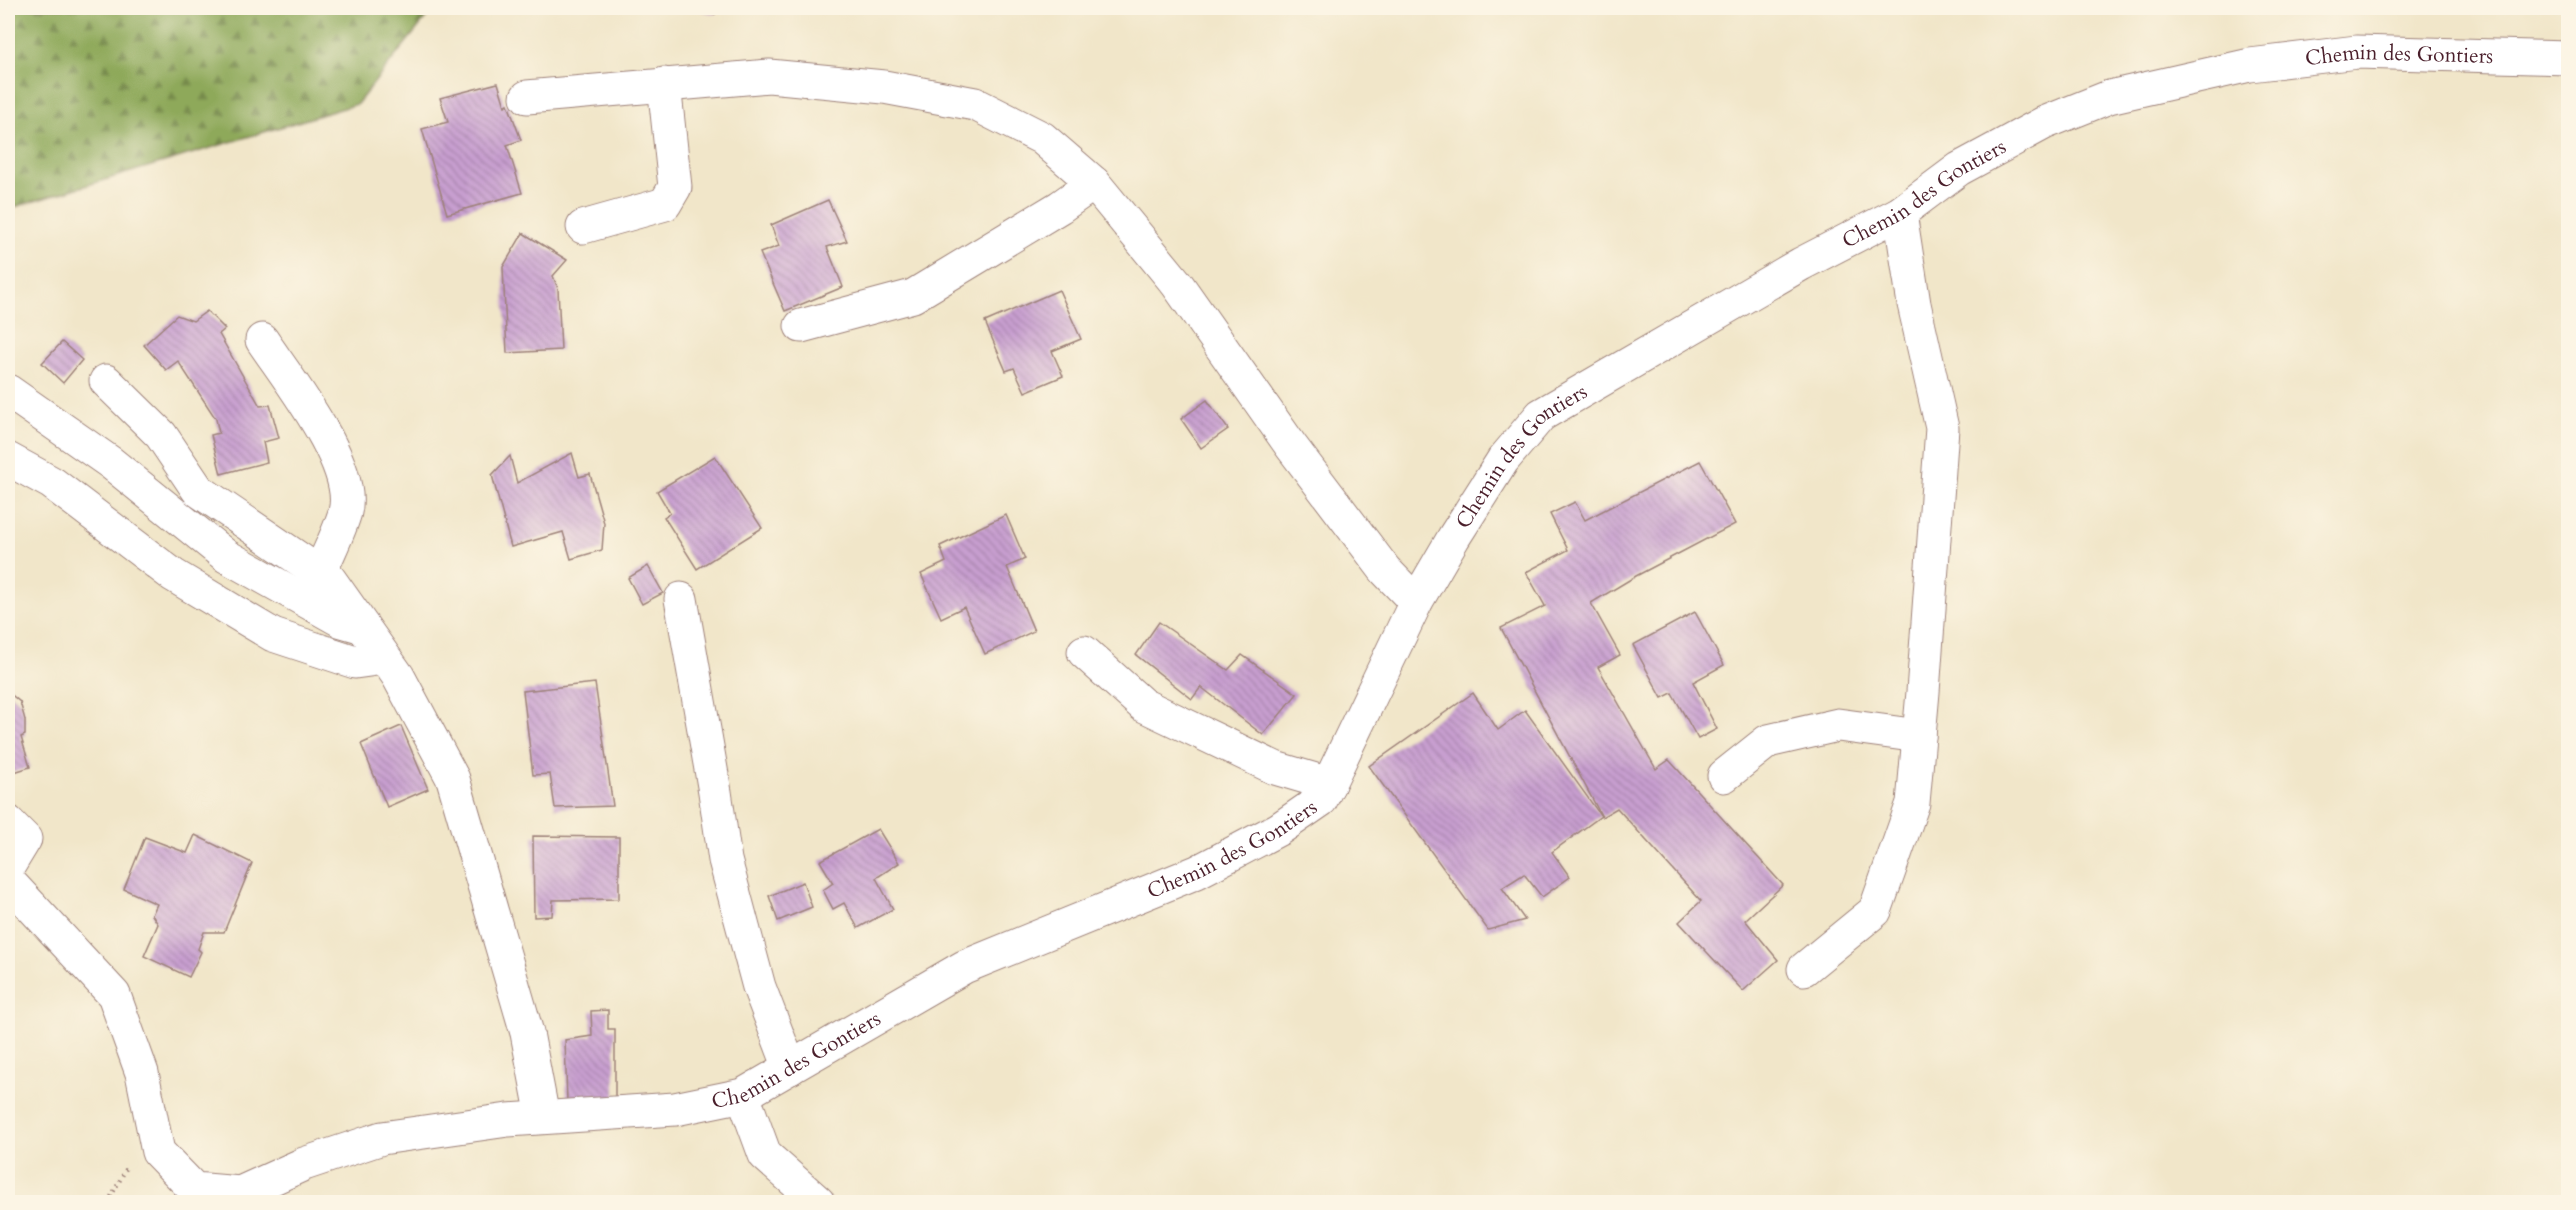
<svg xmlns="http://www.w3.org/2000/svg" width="2576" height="1210" viewBox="0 0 2576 1210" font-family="Cardo,serif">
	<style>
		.forest { fill: url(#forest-firs); stroke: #6c6442; stroke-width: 1.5 }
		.building { fill: url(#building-back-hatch) }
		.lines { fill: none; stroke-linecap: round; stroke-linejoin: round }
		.minor-casing { stroke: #9e827a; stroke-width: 35 }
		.path { stroke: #9e827a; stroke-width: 4; stroke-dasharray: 1.5 4.5; stroke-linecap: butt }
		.minor { stroke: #fff; stroke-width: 33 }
		.labels { text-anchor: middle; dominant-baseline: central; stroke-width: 4.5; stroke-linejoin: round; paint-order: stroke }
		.street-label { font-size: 21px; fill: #4a1f2b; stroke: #fcf5e5 }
	</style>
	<defs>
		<pattern id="forest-firs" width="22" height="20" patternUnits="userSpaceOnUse" patternTransform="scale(1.5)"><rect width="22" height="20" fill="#8ea95a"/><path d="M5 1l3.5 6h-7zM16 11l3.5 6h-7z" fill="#76894b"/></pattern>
		<pattern id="building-back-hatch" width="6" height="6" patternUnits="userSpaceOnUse" patternTransform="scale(1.5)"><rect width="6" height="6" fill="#c89fd0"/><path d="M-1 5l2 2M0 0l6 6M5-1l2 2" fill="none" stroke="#a481a9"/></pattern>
	</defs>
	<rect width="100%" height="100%" fill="#fcf5e5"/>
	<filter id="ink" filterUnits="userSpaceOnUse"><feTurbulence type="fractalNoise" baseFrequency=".0167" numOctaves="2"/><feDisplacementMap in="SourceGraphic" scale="12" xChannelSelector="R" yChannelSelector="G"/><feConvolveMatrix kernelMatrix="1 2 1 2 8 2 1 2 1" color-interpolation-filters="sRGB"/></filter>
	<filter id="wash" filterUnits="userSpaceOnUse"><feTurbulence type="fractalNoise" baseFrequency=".008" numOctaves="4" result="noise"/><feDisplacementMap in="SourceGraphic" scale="24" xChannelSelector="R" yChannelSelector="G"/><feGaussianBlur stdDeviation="1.35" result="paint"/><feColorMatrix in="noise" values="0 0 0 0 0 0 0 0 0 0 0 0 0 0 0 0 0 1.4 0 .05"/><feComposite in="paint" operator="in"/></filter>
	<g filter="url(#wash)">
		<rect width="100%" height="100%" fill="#f1e6c9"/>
		<polygon class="forest" points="8,8 434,8 357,104 8,209"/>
		<g id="blocks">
			<g class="building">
				<polygon points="691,8 717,8 715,14"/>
				<polygon points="498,83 505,106 508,104 521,140 507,145 522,193 447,214 422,129 448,122 440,98"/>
				<polygon points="828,200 847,241 827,247 843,287 785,311 760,253 779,246 771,225"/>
				<polygon points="523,233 567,260 553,276 558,289 561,350 507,353 503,267"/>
				<polygon points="1059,290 1081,339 1052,351 1063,376 1025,392 1014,368 1006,371 985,322"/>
				<polygon points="207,311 225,329 219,334 260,406 270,405 279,438 263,442 267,462 221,474 211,435 219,433 216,419 178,361 166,370 144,345 177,315 193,321"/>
				<polygon points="62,342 82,360 63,383 42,363"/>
				<polygon points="1207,400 1228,429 1201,448 1181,419"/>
				<polygon points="572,453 579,477 590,474 604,523 602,550 571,559 563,532 511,547 492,475 510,456 517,483"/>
				<polygon points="715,456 762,528 697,569 664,517 670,513 657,491"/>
				<polygon points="1700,461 1735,524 1636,576 1591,603 1620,655 1598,667 1656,769 1669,760 1783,885 1745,920 1778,960 1743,991 1679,922 1701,901 1617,808 1602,817 1501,628 1545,606 1526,572 1568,550 1550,514 1575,502 1585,520"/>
				<polygon points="1006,515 1025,559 1007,567 1034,631 985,654 964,607 941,618 921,574 946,562 940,546"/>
				<polygon points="648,566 663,593 642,604 628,578"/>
				<polygon points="1695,612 1724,665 1693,682 1717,729 1698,739 1672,693 1662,698 1633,645"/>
				<polygon points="1159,622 1228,670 1242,655 1297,694 1263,735 1201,687 1192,699 1136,655"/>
				<polygon points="595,683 613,806 555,808 550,774 533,775 523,691"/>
				<polygon points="8,692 20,702 25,720 25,735 21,737 30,767 8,774"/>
				<polygon points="1473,693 1498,730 1525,710 1601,816 1552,852 1570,877 1542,897 1524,874 1502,888 1525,920 1488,930 1369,766"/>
				<polygon points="401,726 428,789 387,807 361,744"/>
				<polygon points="878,829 899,863 876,878 893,909 858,928 844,903 833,909 823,890 833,883 820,861"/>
				<polygon points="195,835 252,863 224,932 204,932 198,949 201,952 189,977 144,956 158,924 152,915 157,904 124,889 145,837 187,853"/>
				<polygon points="533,836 619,837 619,899 553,900 552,916 534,917"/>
				<polygon points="803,882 812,907 778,921 769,896"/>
				<polygon points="608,1010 608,1029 615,1029 615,1100 567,1102 565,1040 592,1036 591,1011"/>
			</g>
		</g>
	</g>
	<g filter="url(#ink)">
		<use href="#blocks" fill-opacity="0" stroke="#9e827a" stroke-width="1.5"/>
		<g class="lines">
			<g class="minor-casing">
				<g id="minor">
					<polyline points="527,97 769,76 884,87 975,104 1042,138 1094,183 1177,284 1291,446 1385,570 1416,602"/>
					<polyline points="583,227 665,204 675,187 664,84"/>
					<polyline points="801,326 913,296 1060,207 1094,183"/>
					<path d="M262 340C288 379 357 465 345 512 339 533 328 553 320 573"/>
					<polyline points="106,381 161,435 198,490 330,580 398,676 453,779 527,1033 543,1117"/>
					<polyline points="8,391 111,463 226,556 342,621 363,627"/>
					<polyline points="8,459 52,483 173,575 273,635 355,662 384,658"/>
					<polyline points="681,599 715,792 725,860 759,987 790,1068"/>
					<polyline points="1084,652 1143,705 1275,768 1329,784"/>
					<polyline points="1724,776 1768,741 1838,725 1919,736"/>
					<polyline points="8,822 25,839 8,867"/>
					<path id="s1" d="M8 881 114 995 142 1073 158 1152 194 1189 240 1193 304 1164 382 1138 508 1120 675 1109 743 1095 964 967 1197 872 1279 829 1321 800 1416 602 1454 537 1503 460 1541 415 1801 264 1900 213 1959 169 2044 123 2109 97 2250 65 2357 52 2568 58"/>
					<polyline points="1804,969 1875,911 1913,803 1923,692 1942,428 1914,304 1900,213"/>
					<polyline points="743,1095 765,1155 818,1202"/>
				</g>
			</g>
			<polyline class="path" points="108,1202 126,1169"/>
			<use href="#minor" class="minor"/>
		</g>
	</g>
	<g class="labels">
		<g class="street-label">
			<text stroke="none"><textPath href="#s1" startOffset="2976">Chemin des Gontiers</textPath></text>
			<text stroke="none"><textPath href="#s1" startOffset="2472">Chemin des Gontiers</textPath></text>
			<text stroke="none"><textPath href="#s1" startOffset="1986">Chemin des Gontiers</textPath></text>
			<text stroke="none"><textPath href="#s1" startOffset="1482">Chemin des Gontiers</textPath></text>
			<text stroke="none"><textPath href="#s1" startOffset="996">Chemin des Gontiers</textPath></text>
		</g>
	</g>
	<rect width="2576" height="1210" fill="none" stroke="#fcf5e5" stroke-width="30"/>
</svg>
